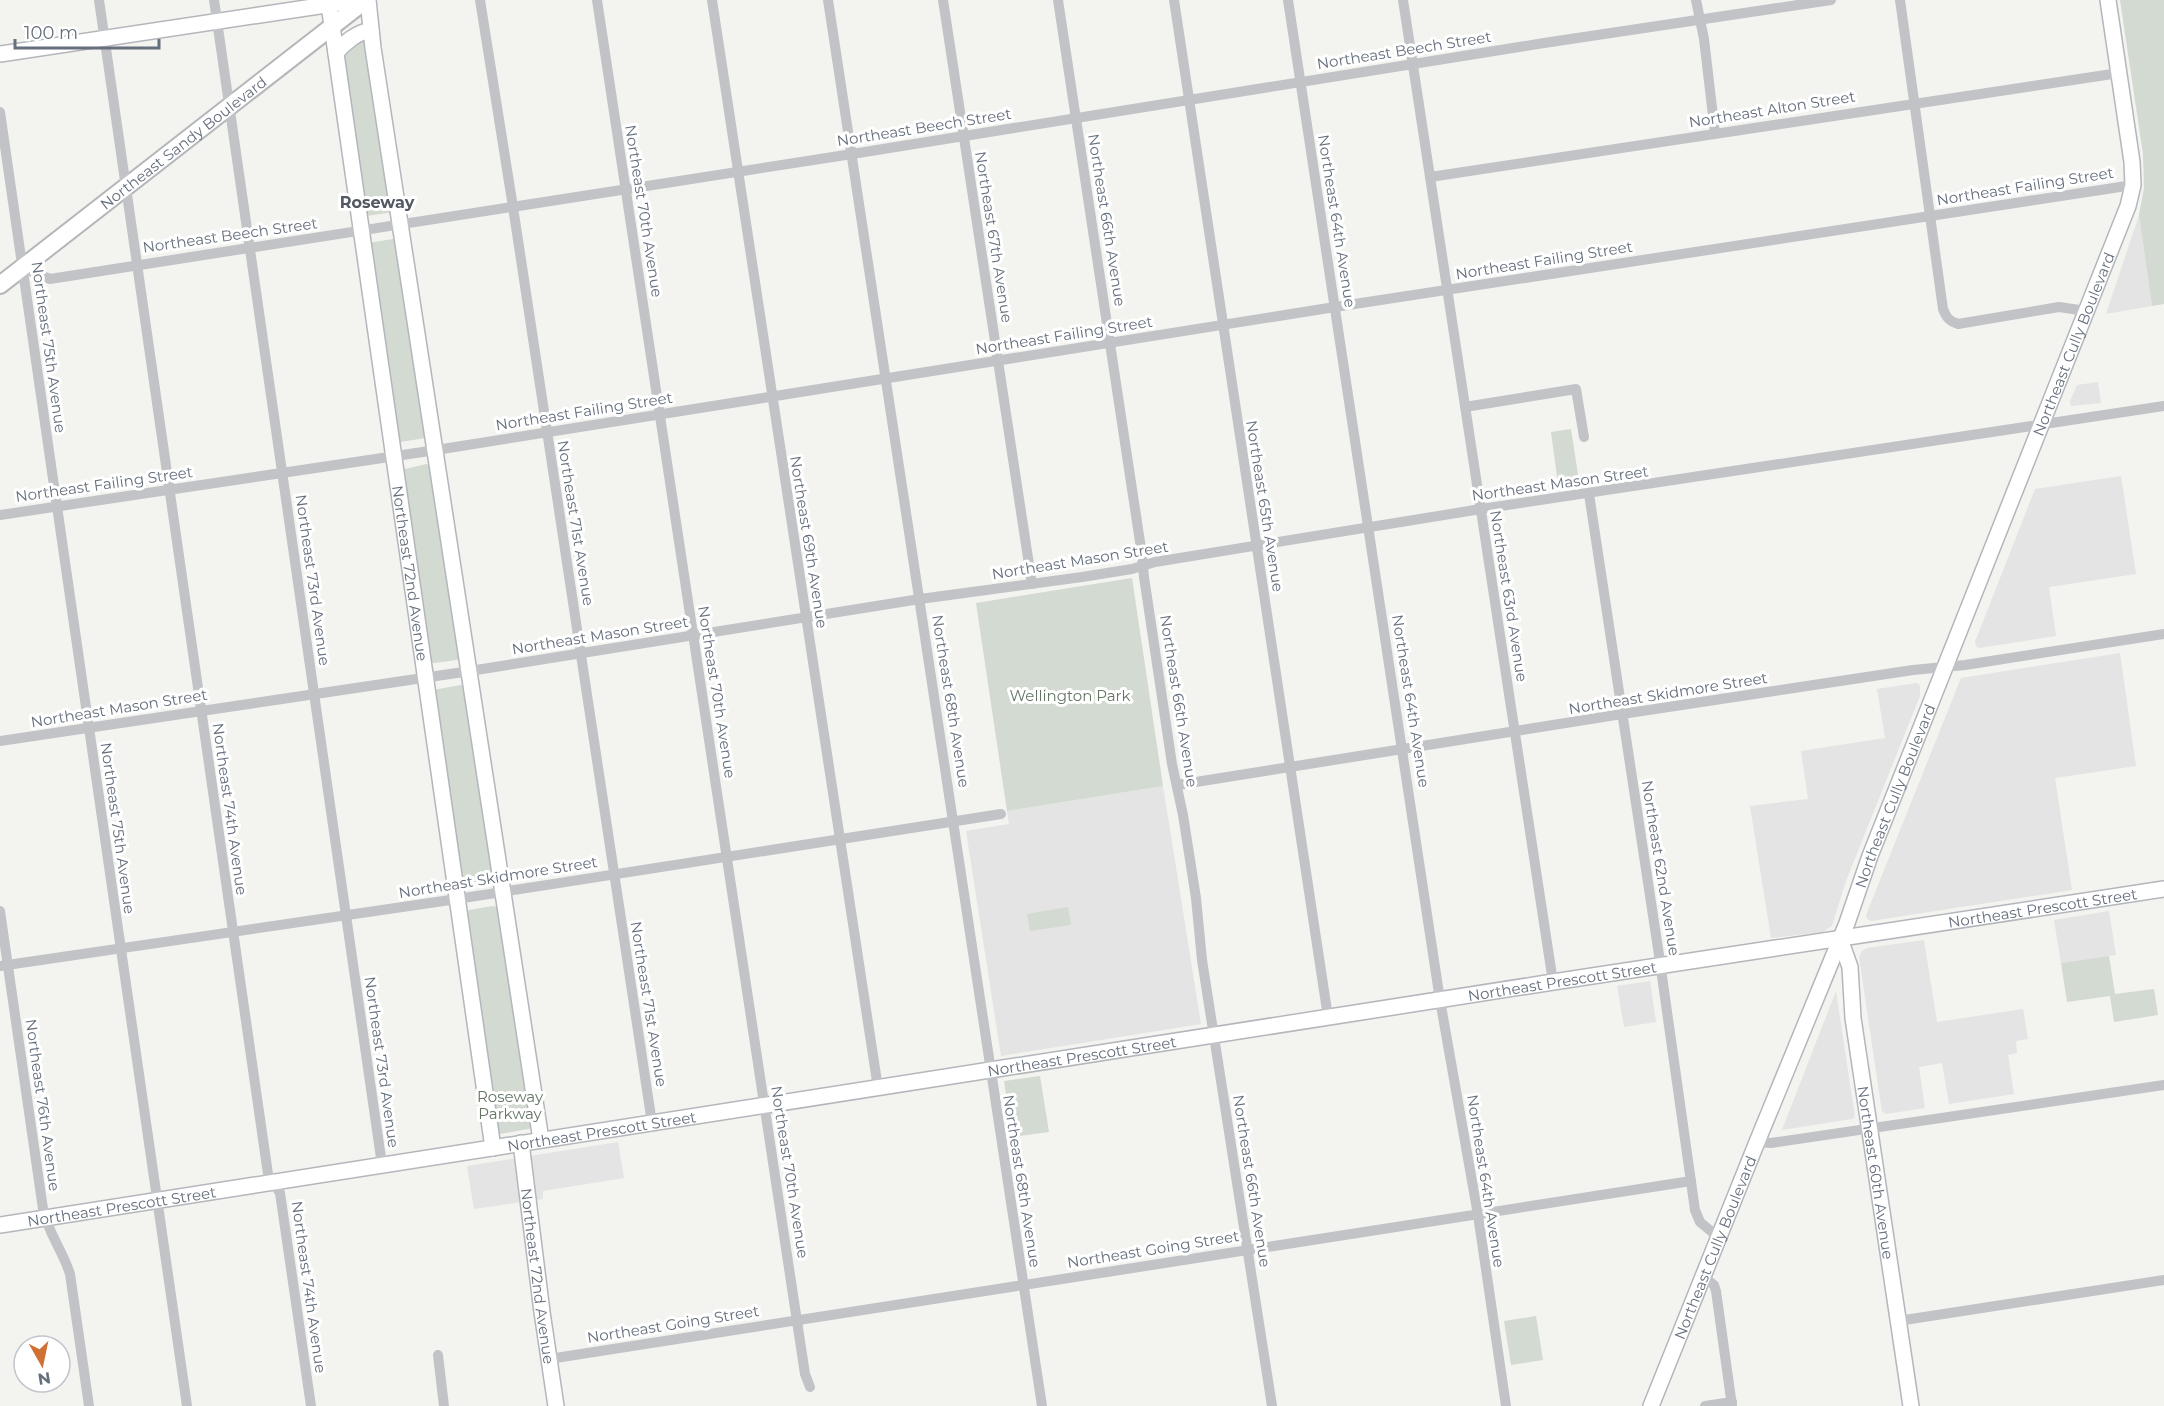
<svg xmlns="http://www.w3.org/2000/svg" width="2164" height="1406" viewBox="0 0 2164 1406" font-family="Montserrat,sans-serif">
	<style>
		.built { fill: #e3e4e3 }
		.green { fill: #d3dad1 }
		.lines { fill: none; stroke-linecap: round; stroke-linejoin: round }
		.secondary-casing { stroke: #b3b6bb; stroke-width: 18 }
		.primary-casing { stroke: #b4b6ba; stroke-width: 20 }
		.street { stroke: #c1c3c6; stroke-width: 10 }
		.secondary { stroke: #fff; stroke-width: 15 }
		.primary { stroke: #fff; stroke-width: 16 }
		.labels { text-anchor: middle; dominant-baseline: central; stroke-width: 6; stroke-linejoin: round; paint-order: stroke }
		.street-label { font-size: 15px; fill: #656f7d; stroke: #fff }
		.park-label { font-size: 15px; fill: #647564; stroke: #fff }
		.neighbourhood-label { font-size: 16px; font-weight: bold; fill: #525963; stroke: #fff }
	</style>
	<rect width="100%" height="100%" fill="#f3f3f0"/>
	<g class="built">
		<polygon points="2139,215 2152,306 2106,314"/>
		<polygon points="2098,382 2101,403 2071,406 2070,401 2077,385"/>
		<polygon points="2121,476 2136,574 2049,587 2056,636 1979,648 1976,646 1975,642 2035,489"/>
		<polygon points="2120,653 2136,766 2055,778 2072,890 1871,921 1867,919 1866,915 1961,678"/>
		<polygon points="1917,683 1920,686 1920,696 1846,881 1832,926 1823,932 1771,938 1750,806 1808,799 1801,751 1885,738 1877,689"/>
		<polygon points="1163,786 1201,1024 1001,1056 966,831 1009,824 1007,811"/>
		<polygon points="2109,911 2116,955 2061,963 2054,920"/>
		<polygon points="1924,940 1937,1022 2023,1009 2028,1039 2016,1041 2017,1053 2008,1055 2014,1094 1949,1104 1942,1063 1919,1067 1925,1108 1886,1114 1882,1112 1859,957 1862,951 1867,948"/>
		<polygon points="1650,981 1656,1022 1624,1027 1617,986"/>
		<polygon points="1836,991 1855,1117 1852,1119 1782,1130"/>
		<polygon points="618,1142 624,1178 543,1191 543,1199 474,1209 467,1166"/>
	</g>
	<g class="green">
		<polygon points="2120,0 2164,0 2164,304 2152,306 2139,215 2144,188 2143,154"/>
		<polygon points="365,38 391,211 388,213 366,216 342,53"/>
		<polygon points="393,239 397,239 426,438 400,442 396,441 368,243"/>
		<polygon points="1571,429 1579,481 1558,484 1551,432"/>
		<polygon points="426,464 431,465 461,657 457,660 434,663 431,662 401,470"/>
		<polygon points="1132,578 1163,786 1007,811 976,603"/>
		<polygon points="461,685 463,685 494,878 466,884 463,884 433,690"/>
		<polygon points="493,906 498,907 534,1128 494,1135 464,913 469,910"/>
		<polygon points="1068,907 1071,925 1030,931 1027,914"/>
		<polygon points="2109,956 2115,994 2154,989 2158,1015 2114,1022 2110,996 2067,1002 2061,963"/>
		<polygon points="1040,1076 1049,1132 1012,1137 1004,1081"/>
		<polygon points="1536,1316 1543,1360 1511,1365 1504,1321"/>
	</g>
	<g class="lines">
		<g class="secondary-casing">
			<g id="secondary">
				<polyline points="368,0 373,48 541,1140"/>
				<path id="s1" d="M329 5 493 1148"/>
				<path d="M336 53C343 44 359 30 371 31"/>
				<polyline points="0,54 359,0"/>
				<path id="s2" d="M1840 939 1850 967 1853 1018 1911 1406"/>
				<path id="s3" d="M521 1143 542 1312 556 1406"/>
				<path id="s4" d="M0 1225 1553 982 2164 889"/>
				<path id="s5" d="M1651 1406 1757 1142 1847 923 1870 856 2128 206 2133 185 2132 162 2108 0"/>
			</g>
		</g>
		<g class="primary-casing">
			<g id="primary">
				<path id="s6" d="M0 285 366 0"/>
			</g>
		</g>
		<g class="street">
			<polyline points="99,0 268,1174 280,1193 311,1406"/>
			<polyline points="214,0 382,1165"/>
			<polyline points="480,0 513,207 652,1123"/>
			<polyline points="597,0 805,1374 810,1387"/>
			<polyline points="712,0 878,1088"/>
			<polyline points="828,0 1042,1406"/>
			<polyline points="943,0 1032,584"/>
			<polyline points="1058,0 1142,555 1144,577 1172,764 1183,815 1196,898 1202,960 1272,1406"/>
			<polyline points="1174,0 1328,1017"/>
			<polyline points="1288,0 1440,1000 1478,1215 1506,1406"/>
			<polyline points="1403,0 1553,982"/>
			<polyline points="1696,0 1704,39 1715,133"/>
			<path d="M1900 0 1943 309C1946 317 1949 321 1958 324L2059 307 2086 311"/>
			<polyline points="0,112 187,1406"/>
			<polyline points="1430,177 2119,73"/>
			<polyline points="23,268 50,279 852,154 1544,43 1831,0"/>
			<polyline points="1465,407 1576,389 1584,437"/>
			<polyline points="1589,494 1659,955 1695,1210 1700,1222 1718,1237"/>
			<polyline points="0,515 436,450 1335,307 2133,185"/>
			<polyline points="0,741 470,671 920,599 1082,577 1132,569 1155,562 1481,509 2164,406"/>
			<polyline points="1177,785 1622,714 1913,670 1965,665 2164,634"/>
			<path d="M0 911 43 1209C48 1233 63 1251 70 1274L89 1406"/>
			<polyline points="0,966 457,899 1001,814"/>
			<polyline points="1757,1142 1771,1143 2164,1085"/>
			<polyline points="1703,1276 1714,1285 1716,1291 1732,1406"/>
			<polyline points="1898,1321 2164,1280"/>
			<polyline points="438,1355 444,1406"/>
			<polyline points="549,1359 1691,1181"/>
			<polyline points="1705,1406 1732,1402"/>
		</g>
		<use href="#secondary" class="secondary"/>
		<use href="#primary" class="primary"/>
	</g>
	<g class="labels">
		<g class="street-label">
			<text transform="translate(1404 50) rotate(-9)">Northeast Beech Street</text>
			<text transform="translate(1772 109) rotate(-9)">Northeast Alton Street</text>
			<text transform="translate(924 127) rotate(-9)">Northeast Beech Street</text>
			<text stroke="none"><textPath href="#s6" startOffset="232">Northeast Sandy Boulevard</textPath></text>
			<text transform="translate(2025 186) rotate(-9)">Northeast Failing Street</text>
			<text transform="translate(644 211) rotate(81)">Northeast 70th Avenue</text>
			<text transform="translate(1107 220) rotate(81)">Northeast 66th Avenue</text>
			<text transform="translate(1337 221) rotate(81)">Northeast 64th Avenue</text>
			<text transform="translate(230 235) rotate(-8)">Northeast Beech Street</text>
			<text transform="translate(994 237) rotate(81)">Northeast 67th Avenue</text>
			<text transform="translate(1544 260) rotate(-9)">Northeast Failing Street</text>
			<text transform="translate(1064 335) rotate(-9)">Northeast Failing Street</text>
			<text stroke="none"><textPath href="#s5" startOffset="1143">Northeast Cully Boulevard</textPath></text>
			<text transform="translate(49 347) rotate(82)">Northeast 75th Avenue</text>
			<text transform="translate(584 411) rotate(-9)">Northeast Failing Street</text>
			<text transform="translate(1560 483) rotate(-8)">Northeast Mason Street</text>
			<text transform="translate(104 484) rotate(-8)">Northeast Failing Street</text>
			<text transform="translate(1265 506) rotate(81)">Northeast 65th Avenue</text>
			<text transform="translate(576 523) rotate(81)">Northeast 71st Avenue</text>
			<text transform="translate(809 542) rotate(81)">Northeast 69th Avenue</text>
			<text transform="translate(1080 560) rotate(-9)">Northeast Mason Street</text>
			<text stroke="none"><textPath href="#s1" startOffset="574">Northeast 72nd Avenue</textPath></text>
			<text transform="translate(313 580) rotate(82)">Northeast 73rd Avenue</text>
			<text transform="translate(1509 596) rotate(81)">Northeast 63rd Avenue</text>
			<text transform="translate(600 635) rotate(-9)">Northeast Mason Street</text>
			<text transform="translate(717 692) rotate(81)">Northeast 70th Avenue</text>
			<text transform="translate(1668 693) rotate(-9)">Northeast Skidmore Street</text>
			<text transform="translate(951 701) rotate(81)">Northeast 68th Avenue</text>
			<text transform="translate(1179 701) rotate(81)">Northeast 66th Avenue</text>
			<text transform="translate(1411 701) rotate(81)">Northeast 64th Avenue</text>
			<text transform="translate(119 708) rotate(-9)">Northeast Mason Street</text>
			<text stroke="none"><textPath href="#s5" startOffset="657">Northeast Cully Boulevard</textPath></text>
			<text transform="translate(230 809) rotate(82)">Northeast 74th Avenue</text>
			<text transform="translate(118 828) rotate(82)">Northeast 75th Avenue</text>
			<text transform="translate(1661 868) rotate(81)">Northeast 62nd Avenue</text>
			<text transform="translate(498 877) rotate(-9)">Northeast Skidmore Street</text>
			<text stroke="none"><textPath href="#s4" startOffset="2067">Northeast Prescott Street</textPath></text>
			<text stroke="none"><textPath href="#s4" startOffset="1581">Northeast Prescott Street</textPath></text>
			<text transform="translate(649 1004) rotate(81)">Northeast 71st Avenue</text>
			<text stroke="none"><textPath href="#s4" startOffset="1095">Northeast Prescott Street</textPath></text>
			<text transform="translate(382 1062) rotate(82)">Northeast 73rd Avenue</text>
			<text transform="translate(43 1105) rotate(82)">Northeast 76th Avenue</text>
			<text stroke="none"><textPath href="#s4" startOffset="609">Northeast Prescott Street</textPath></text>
			<text transform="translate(790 1172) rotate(81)">Northeast 70th Avenue</text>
			<text stroke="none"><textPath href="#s2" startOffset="237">Northeast 60th Avenue</textPath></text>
			<text transform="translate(1022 1181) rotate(81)">Northeast 68th Avenue</text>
			<text transform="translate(1252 1181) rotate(81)">Northeast 66th Avenue</text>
			<text transform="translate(1486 1181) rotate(81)">Northeast 64th Avenue</text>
			<text stroke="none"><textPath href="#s4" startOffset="123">Northeast Prescott Street</textPath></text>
			<text stroke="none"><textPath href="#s5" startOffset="171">Northeast Cully Boulevard</textPath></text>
			<text transform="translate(1153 1249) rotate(-9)">Northeast Going Street</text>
			<text stroke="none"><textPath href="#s3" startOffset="134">Northeast 72nd Avenue</textPath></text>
			<text transform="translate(309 1287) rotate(82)">Northeast 74th Avenue</text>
			<text transform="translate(673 1324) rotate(-9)">Northeast Going Street</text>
		</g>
		<g class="park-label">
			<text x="1070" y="695">Wellington Park</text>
			<text x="510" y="1096">Roseway<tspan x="510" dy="17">Parkway</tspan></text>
		</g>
		<g class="neighbourhood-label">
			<text x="377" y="202">Roseway</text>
		</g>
	</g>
	<g transform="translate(42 1364) rotate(171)"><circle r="28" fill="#ffffff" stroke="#c1c5cb" stroke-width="1.5"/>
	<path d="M0-4.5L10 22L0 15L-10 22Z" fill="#cf7134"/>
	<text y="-9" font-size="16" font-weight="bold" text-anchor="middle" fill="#656f7d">N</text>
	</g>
	<path d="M15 39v9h144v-9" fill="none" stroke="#656f7d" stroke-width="3"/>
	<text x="24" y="39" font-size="18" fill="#656f7d" stroke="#ffffff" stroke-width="4.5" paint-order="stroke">100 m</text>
</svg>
